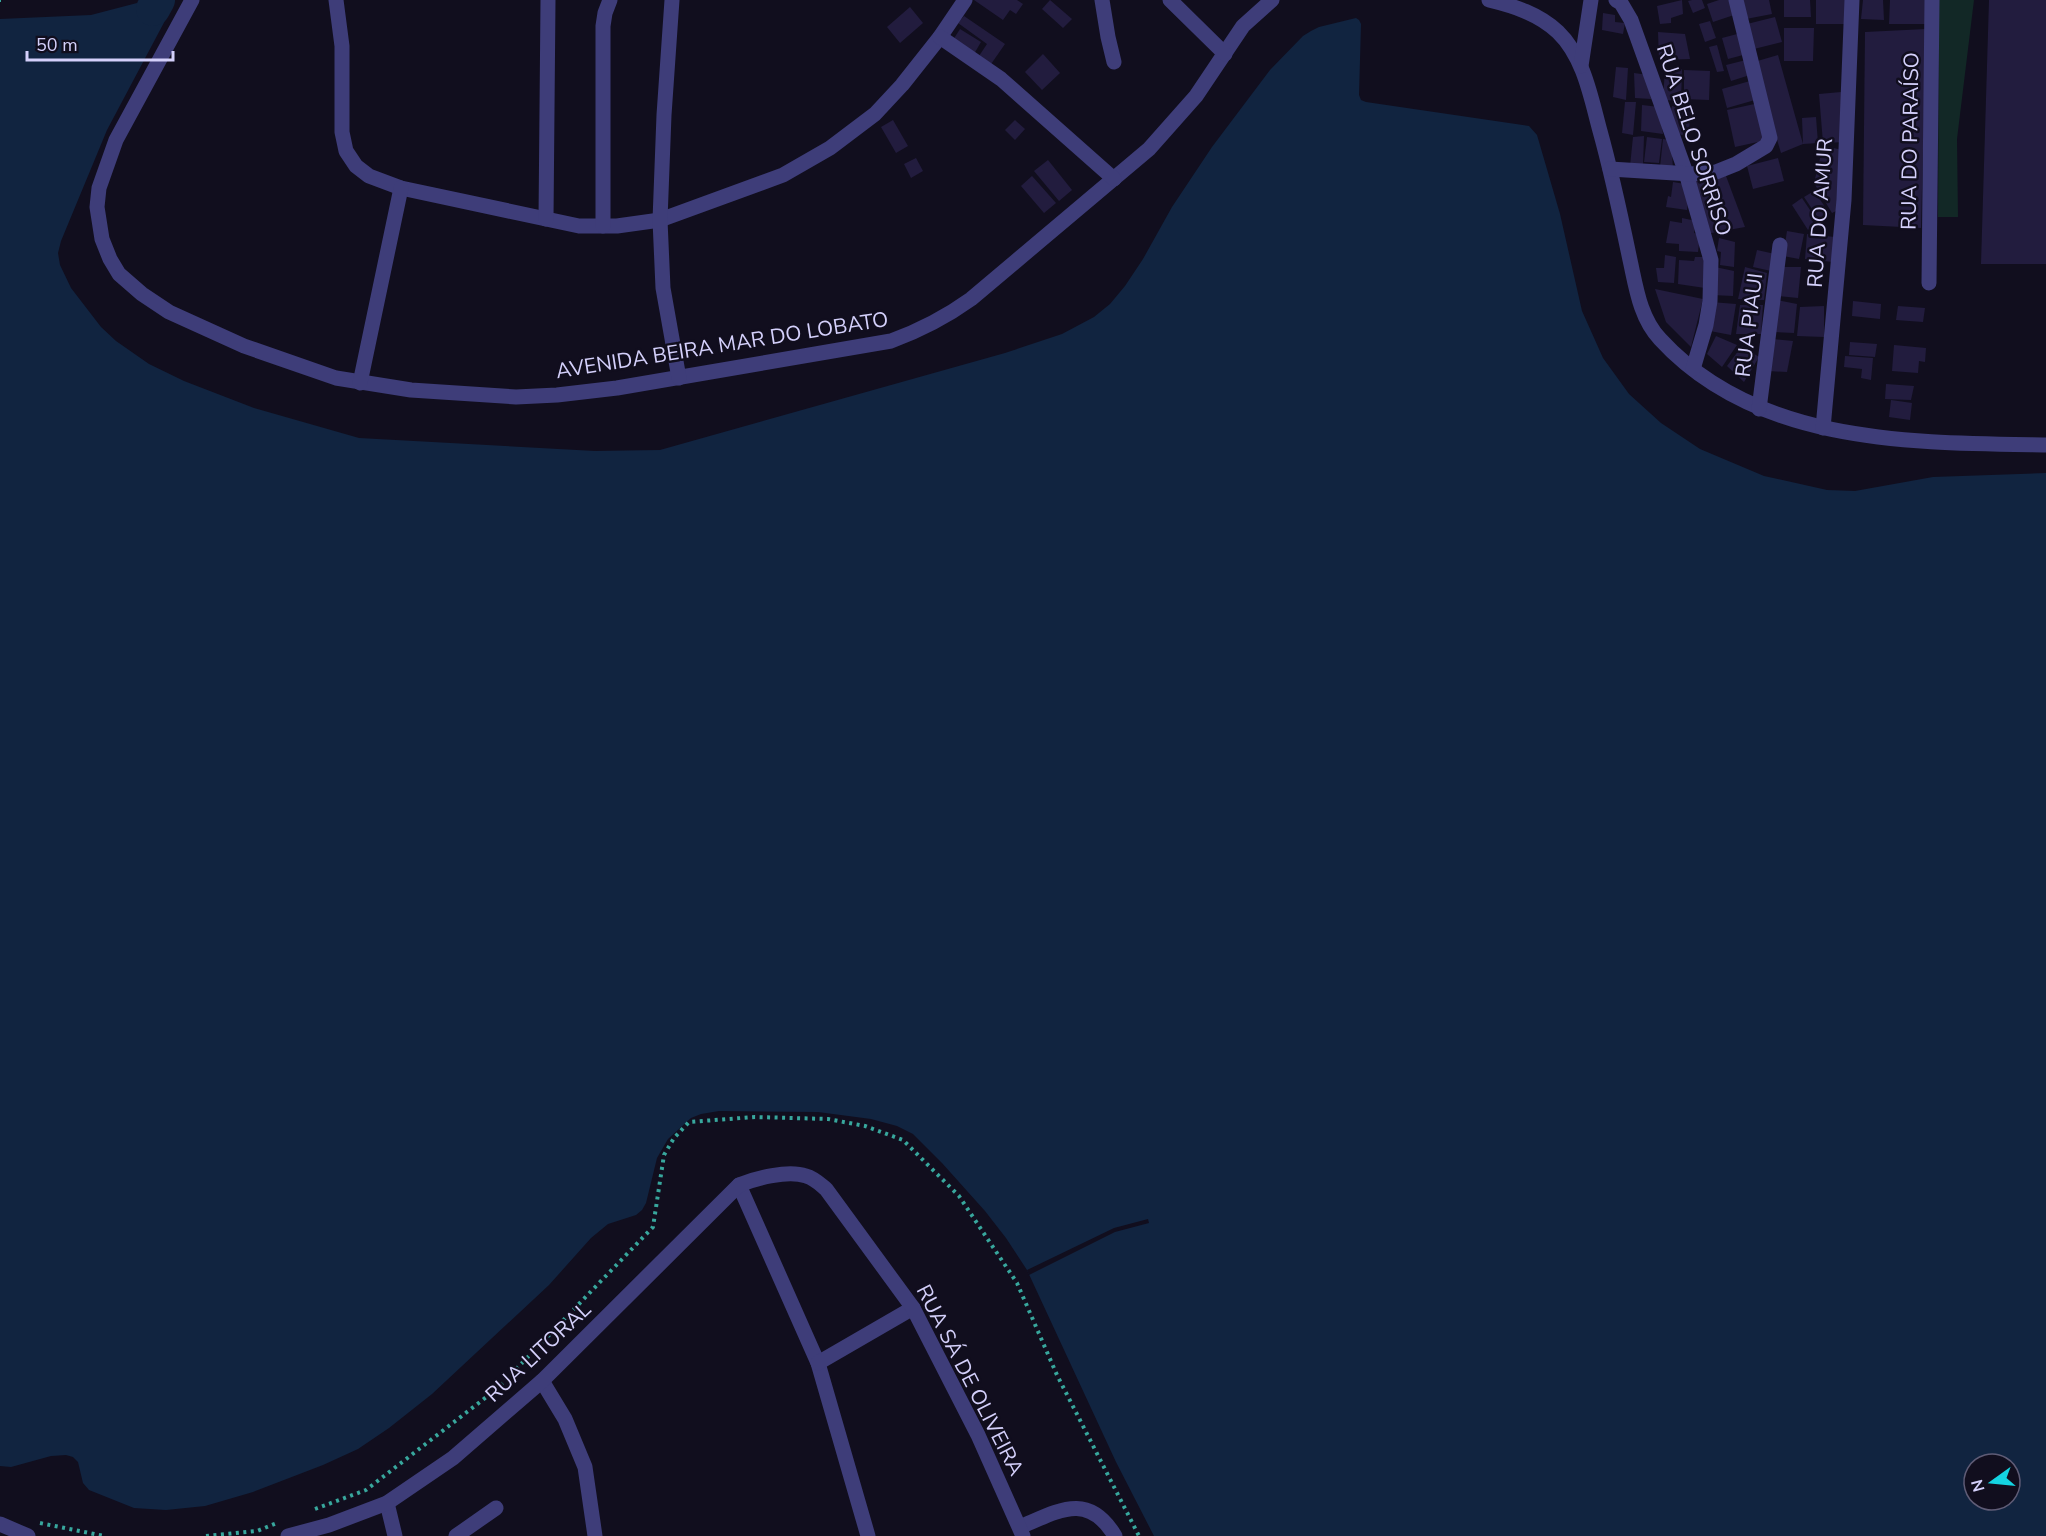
<svg xmlns="http://www.w3.org/2000/svg" width="2046" height="1536" viewBox="0 0 2046 1536" font-family="'Nunito Sans',sans-serif">
	<style>
		.green { fill: #122826 }
		.water { fill: #112440; fill-rule: evenodd }
		.pier { fill: #110e1e }
		.lines { fill: none; stroke-linecap: round; stroke-linejoin: round }
		.river { stroke: #112440; stroke-width: 34 }
		.building { fill: #221c3e }
		.path { stroke: #38a79d; stroke-width: 4; stroke-dasharray: 3 4.5; stroke-linecap: butt }
		.minor { stroke: #3e3d79; stroke-width: 15 }
		.labels { text-anchor: middle; dominant-baseline: central; stroke-width: 5; stroke-linejoin: round; paint-order: stroke }
		.street-label { font-size: 21px; fill: #d4d0fb; stroke: #110e1e }
	</style>
	<rect width="100%" height="100%" fill="#110e1e"/>
	<polygon class="green" points="1939,0 1974,0 1957,139 1958,217 1938,217"/>
	<path class="water" d="M137 3 168 15 107 130 61 241 58 253 60 265 71 288 101 327 116 341 149 364 184 381 254 408 359 438 595 451 660 450 1005 353 1062 334 1094 317 1110 304 1125 286 1143 259 1172 207 1212 147 1270 70 1303 36 1311 31 1319 27 1356 18 1359 20 1361 24 1359 95 1361 100 1366 102 1529 126 1537 135 1560 214 1582 311 1603 358 1629 394 1661 423 1700 449 1764 476 1827 490 1855 491 1933 477 2046 473V1536H1154L1116 1462 1027 1270 1006 1238 985 1211 942 1163 913 1134 897 1126 871 1119 818 1112 719 1111 701 1114 691 1118 668 1139 657 1158 646 1203 642 1210 636 1215 608 1224 591 1238 549 1285 432 1394 389 1428 358 1449 323 1465 253 1492 205 1506 166 1510 134 1508 89 1490 83 1483 78 1462 73 1457 66 1455 51 1456 11 1467 0 1466V19L91 15ZM1974 1464H2010V1500H1974Z"/>
	<polygon class="pier" points="1148,1219 1149,1223 1115,1232 1029,1275 1027,1270 1114,1228"/>
	<g class="lines">
		<polyline class="river" points="153,9 158,0"/>
	</g>
	<g class="building">
		<polygon points="974,0 1017,0 1023,4 1016,14 1010,10 1003,20"/>
		<polygon points="1050,0 1072,19 1063,28 1042,9"/>
		<polygon points="1682,0 1683,14 1671,18 1671,23 1660,24 1657,6"/>
		<polygon points="1692,0 1702,0 1705,8 1693,13 1688,1"/>
		<polygon points="1719,0 1732,0 1737,14 1713,22 1707,4"/>
		<polygon points="1742,0 1769,0 1772,14 1746,19"/>
		<polygon points="1784,0 1810,0 1811,17 1784,17"/>
		<rect x="1816" y="0" width="29" height="24"/>
		<polygon points="1863,0 1883,0 1884,20 1861,19"/>
		<polygon points="1890,0 1927,0 1926,24 1889,24"/>
		<polygon points="1989,0 2046,0 2046,264 1981,264"/>
		<polygon points="910,7 923,23 900,43 887,27"/>
		<polygon points="1603,13 1615,15 1615,22 1625,23 1623,34 1602,30"/>
		<polygon points="964,16 1005,44 989,67 977,59 987,44 958,23"/>
		<polygon points="1775,17 1782,42 1754,49 1747,24"/>
		<polygon points="1710,21 1716,38 1705,42 1699,24"/>
		<polygon points="1784,28 1814,28 1813,61 1784,61"/>
		<polygon points="960,29 981,42 974,54 953,40"/>
		<polygon points="1926,29 1921,228 1863,225 1865,32"/>
		<polygon points="1658,32 1685,34 1690,59 1659,60"/>
		<polygon points="1741,33 1747,54 1728,59 1722,38"/>
		<polygon points="1717,45 1724,71 1717,72 1709,47"/>
		<polygon points="1043,54 1060,73 1042,90 1025,72"/>
		<polygon points="1778,55 1803,144 1802,118 1816,117 1818,143 1803,144 1781,153 1754,62"/>
		<polygon points="1746,60 1750,75 1731,81 1726,65"/>
		<polygon points="1616,67 1628,68 1626,100 1613,97"/>
		<polygon points="1665,68 1682,69 1681,101 1663,100"/>
		<polygon points="1684,70 1710,71 1709,100 1684,99"/>
		<polygon points="1634,73 1648,75 1651,99 1635,98"/>
		<polygon points="1750,81 1755,100 1727,108 1722,89"/>
		<polygon points="1841,92 1845,142 1823,143 1819,94"/>
		<polygon points="1625,102 1636,102 1633,135 1622,133"/>
		<polygon points="1759,103 1767,140 1735,147 1727,110"/>
		<polygon points="1642,105 1659,107 1663,134 1641,131"/>
		<polygon points="1672,106 1690,110 1689,137 1675,133 1669,117"/>
		<polygon points="893,120 908,146 896,153 881,127"/>
		<polygon points="1015,120 1025,129 1015,140 1005,130"/>
		<polygon points="1644,136 1643,166 1630,166 1633,137"/>
		<polygon points="1647,137 1662,139 1659,163 1644,162"/>
		<polygon points="1663,139 1671,140 1673,168 1660,167"/>
		<polygon points="1823,146 1843,150 1842,208 1832,213 1814,183"/>
		<polygon points="916,158 923,171 911,178 904,164"/>
		<polygon points="1778,158 1784,181 1753,189 1747,166"/>
		<polygon points="1048,160 1072,190 1059,201 1034,171"/>
		<polygon points="1032,176 1056,203 1044,213 1021,186"/>
		<polygon points="1726,176 1745,227 1706,234 1692,180"/>
		<polygon points="1673,182 1685,184 1689,195 1687,210 1666,207 1668,196 1671,197"/>
		<polygon points="1814,191 1830,214 1820,221 1804,197"/>
		<polygon points="1802,198 1818,222 1808,230 1792,205"/>
		<polygon points="1682,218 1696,221 1694,233 1700,235 1698,252 1679,251 1679,244 1666,243 1670,221 1682,223"/>
		<polygon points="1787,231 1804,234 1799,259 1783,256"/>
		<polygon points="1807,234 1835,237 1833,262 1805,259"/>
		<polygon points="1719,238 1735,242 1734,267 1720,265 1721,252 1717,251"/>
		<polygon points="1757,250 1775,254 1771,271 1753,267"/>
		<polygon points="1665,255 1676,257 1674,283 1658,282 1656,268 1664,268"/>
		<polygon points="1695,257 1707,257 1705,288 1678,284 1679,260 1694,261"/>
		<polygon points="1715,267 1734,271 1733,296 1712,295"/>
		<polygon points="1745,267 1767,273 1764,300 1738,299"/>
		<polygon points="1781,267 1801,267 1798,298 1777,296"/>
		<polygon points="1655,289 1703,299 1691,347 1666,322"/>
		<polygon points="1777,300 1797,304 1794,333 1775,332"/>
		<polygon points="1853,301 1881,304 1880,319 1852,316"/>
		<polygon points="1711,302 1736,304 1731,335 1710,331"/>
		<polygon points="1740,305 1763,305 1761,334 1736,334"/>
		<polygon points="1824,306 1824,337 1797,336 1800,307"/>
		<polygon points="1898,306 1925,308 1923,322 1896,320"/>
		<polygon points="1716,336 1737,345 1722,367 1707,354"/>
		<polygon points="1773,339 1793,341 1787,372 1768,371"/>
		<polygon points="1850,342 1877,344 1875,357 1849,355"/>
		<polygon points="1894,345 1926,348 1925,362 1919,361 1918,373 1892,371"/>
		<polygon points="1742,346 1759,357 1744,382 1727,366"/>
		<polygon points="1845,356 1873,358 1871,380 1861,378 1862,369 1844,367"/>
		<polygon points="1886,384 1914,386 1911,400 1885,399"/>
		<polygon points="1891,400 1912,403 1910,420 1889,417"/>
	</g>
	<g class="lines">
		<g class="path">
			<polyline points="0,0 1,0"/>
			<polyline points="315,1509 366,1490 498,1388 653,1227 664,1155 674,1138 689,1122 755,1117 828,1119 865,1126 903,1140 959,1196 1017,1283 1057,1375 1139,1536"/>
			<polyline points="40,1523 104,1536"/>
			<polyline points="206,1536 257,1531 277,1523"/>
		</g>
		<g class="minor">
			<path d="M192 0 116 140 99 188 97 207 102 239 110 259 119 274 142 294 169 312 244 346 336 378 411 390 516 397 557 395 617 388 891 341C921 330 946 317 971 299L1149 149 1196 96 1243 26 1272 0"/>
			<polyline points="336,0 342,46 342,132 346,151 356,166 369,176 401,188 579,226 617,226 660,220 783,175 830,148 875,114 902,85 940,37 965,0"/>
			<polyline points="672,0 664,115 660,220 663,288 679,378"/>
			<polyline points="1102,0 1108,37 1114,62"/>
			<polyline points="1170,0 1225,54"/>
			<path d="M1489 0C1514 6 1539 14 1558 32 1584 57 1591 98 1600 131 1612 174 1621 217 1630 260 1636 287 1640 318 1660 339 1757 445 1913 443 2046 445"/>
			<polyline points="1616,0 1621,3 1631,20 1686,173 1711,260 1710,301 1706,325 1693,369"/>
			<polyline points="940,37 1001,79 1114,179"/>
			<polyline points="1581,66 1591,0"/>
			<polyline points="1610,169 1691,174 1716,172 1736,164 1766,146 1770,138 1736,0"/>
			<polyline points="546,219 548,0"/>
			<polyline points="603,226 603,26 605,13 610,0"/>
			<polyline points="1929,283 1932,0"/>
			<polyline points="360,383 401,188"/>
			<polyline points="1759,409 1780,245"/>
			<polyline points="1823,428 1844,200 1852,0"/>
			<polyline points="739,1185 818,1363 868,1536"/>
			<polyline points="818,1363 913,1308"/>
			<polyline points="542,1381 565,1419 585,1467 595,1536"/>
			<polyline points="387,1503 395,1536"/>
			<polyline points="0,1524 28,1536"/>
			<path d="M1020 1527C1058 1511 1088 1491 1115 1536"/>
			<path d="M288 1536 329 1525 387 1503 453 1458 542 1381 739 1185C756 1178 788 1170 806 1176 814 1178 820 1184 826 1189L913 1308 978 1435 1023 1536"/>
			<polyline points="456,1536 496,1508"/>
		</g>
	</g>
	<g class="labels">
		<g class="street-label">
			<text transform="translate(1694 140) rotate(72)">RUA BELO SORRISO</text>
			<text transform="translate(1910 141) rotate(-89)">RUA DO PARAÍSO</text>
			<text transform="translate(1820 213) rotate(-86)">RUA DO AMUR</text>
			<text transform="translate(1749 325) rotate(-83)">RUA PIAUI</text>
			<text transform="translate(722 345) rotate(-9)">AVENIDA BEIRA MAR DO LOBATO</text>
			<text transform="translate(538 1352) rotate(-43)">RUA LITORAL</text>
			<text transform="translate(970 1380) rotate(63)">RUA SÁ DE OLIVEIRA</text>
		</g>
	</g>
	<g transform="translate(1992 1482) rotate(255)"><circle r="28" fill="#110e1e" stroke="#5f5c76" stroke-width="1.5"/>
	<path d="M0-4.5L10 22L0 15L-10 22Z" fill="#14d4e2"/>
	<text y="-9" font-size="16" font-weight="bold" text-anchor="middle" fill="#d4d0fb">N</text>
	</g>
	<path d="M27 51v9h146v-9" fill="none" stroke="#d4d0fb" stroke-width="3"/>
	<text x="36" y="51" font-size="18" fill="#d4d0fb" stroke="#110e1e" stroke-width="4.5" paint-order="stroke">50 m</text>
</svg>
